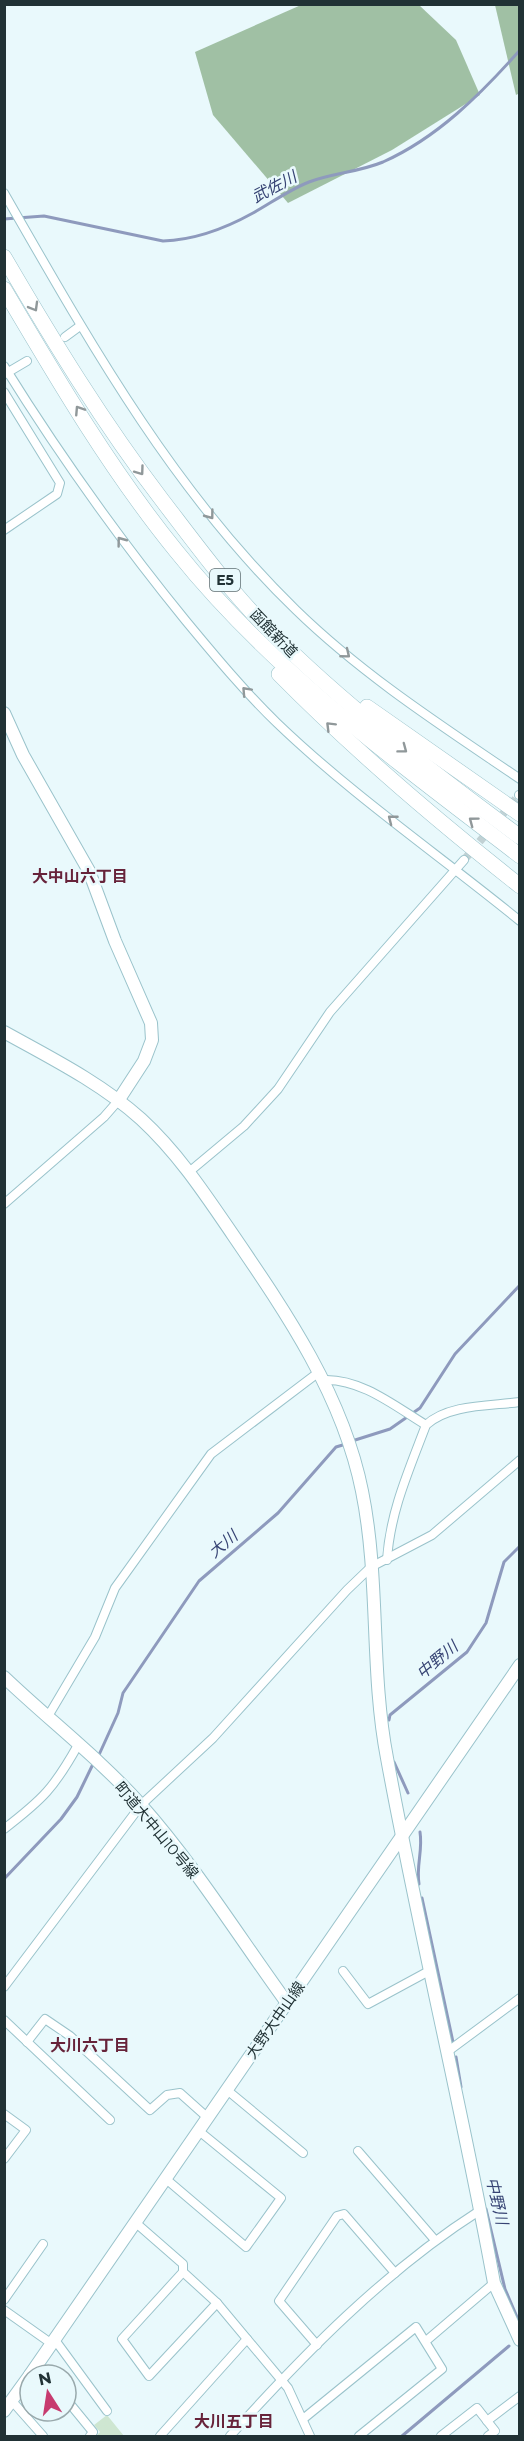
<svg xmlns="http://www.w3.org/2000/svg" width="524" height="2441" viewBox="0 0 524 2441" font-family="Montserrat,'Noto Sans JP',sans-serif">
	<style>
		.green { fill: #cee6d1 }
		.forest { fill: #a0c0a4 }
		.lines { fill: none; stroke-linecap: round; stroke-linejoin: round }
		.stream { stroke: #8e9abd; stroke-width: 3 }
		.street-tunnel { stroke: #c1d1d4; stroke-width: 8; stroke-dasharray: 8 4; stroke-linecap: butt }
		.street-casing { stroke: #9ac3cb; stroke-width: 10 }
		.secondary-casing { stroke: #9ac3cb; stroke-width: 14 }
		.highway-casing { stroke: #9ac3cb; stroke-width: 16 }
		.street { stroke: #fff; stroke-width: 8 }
		.secondary { stroke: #fff; stroke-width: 12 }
		.highway { stroke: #fff; stroke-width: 15 }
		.oneway { stroke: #90989a }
		.labels { text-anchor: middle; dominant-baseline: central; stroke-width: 5; stroke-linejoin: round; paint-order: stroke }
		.shield { fill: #e9f9fc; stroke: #5d6e71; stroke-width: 1.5 }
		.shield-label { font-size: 14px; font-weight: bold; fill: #213235 }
		.street-label { font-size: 15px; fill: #213235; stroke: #e9f9fc }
		.water-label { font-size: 16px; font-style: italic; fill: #374474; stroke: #e9f9fc }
		.neighbourhood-label { font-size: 16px; font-weight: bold; fill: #67233a; stroke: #e9f9fc }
	</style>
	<rect width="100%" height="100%" fill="#e9f9fc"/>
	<polygon class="green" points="107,2415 124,2436 96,2436 100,2432 94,2425"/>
	<g class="forest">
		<polygon points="301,5 419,5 456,40 480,95 392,150 288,203 213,115 195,52"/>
		<polygon points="495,5 519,5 520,93 516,95"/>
	</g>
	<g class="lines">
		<g class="stream">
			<path d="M4 219 44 216 163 241C194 240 226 228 253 213 271 203 289 190 309 182 333 173 359 172 383 162 437 138 481 94 520 50"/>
			<polyline points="352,1441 390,1429 420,1408 455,1354 520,1285"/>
			<polyline points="389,1720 390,1715 467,1652 486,1623 504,1562 520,1546"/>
			<polyline points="98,1757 118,1713 123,1693 199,1581 278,1513 336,1447 346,1444"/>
			<polyline points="394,1762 408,1793"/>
			<polyline points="4,1879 61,1819 77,1797 94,1762"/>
			<path d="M419 1884C416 1865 423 1851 420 1832"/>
			<polyline points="422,1898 453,2042"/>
			<polyline points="456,2057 461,2087"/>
			<polyline points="486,2209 505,2289 520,2324"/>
			<polyline points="402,2436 509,2346"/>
		</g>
		<polyline class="street-tunnel" points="464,860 519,795"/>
		<g class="street-casing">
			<g id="street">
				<path d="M4 193C89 341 172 490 296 610 364 676 442 726 520 779"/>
				<polyline points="65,337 80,326"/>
				<path d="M4 366C60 456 120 540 186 621 215 656 244 691 277 723 352 795 439 855 520 921"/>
				<polyline points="5,374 27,361"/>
				<polyline points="4,392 60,483 57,494 4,530"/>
				<polyline points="519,795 520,795"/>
				<polyline points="189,1172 244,1126 278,1089 330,1012 464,860"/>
				<polyline points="4,1204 104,1117 118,1101"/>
				<path d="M323 1380C361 1378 396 1407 426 1425"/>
				<path d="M387 1560C390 1512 409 1470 426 1425 448 1404 491 1406 520 1402"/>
				<polyline points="47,1718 95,1637 115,1588 211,1454 319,1372"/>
				<path d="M4 1829C43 1799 54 1788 78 1745"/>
				<polyline points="343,1971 368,2004 429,1971"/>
				<polyline points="4,1987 141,1805 213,1738 347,1590 371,1567 432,1535 520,1460"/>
				<polyline points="4,2020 110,2120"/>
				<polyline points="27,2042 45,2019 70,2036 150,2110 167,2095 180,2093 208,2118"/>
				<polyline points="447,2052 520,1998"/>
				<polyline points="227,2090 303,2153"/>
				<polyline points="4,2114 26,2130 4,2159"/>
				<polyline points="358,2151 434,2239"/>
				<polyline points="166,2179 246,2247 281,2198 199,2131"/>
				<polyline points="136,2223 183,2264 183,2272 217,2303 288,2388 310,2436"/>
				<polyline points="183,2272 122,2339 149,2376 217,2303"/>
				<polyline points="4,2300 43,2244"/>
				<polyline points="4,2310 52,2344"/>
				<polyline points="55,2340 107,2411"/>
				<polyline points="426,2341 494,2283"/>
				<polyline points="317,2345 279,2301 337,2216 344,2214 395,2273"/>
				<polyline points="37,2365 46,2375"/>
				<polyline points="66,2399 93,2432 90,2436"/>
				<polyline points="12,2401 43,2436"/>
				<polyline points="303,2419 416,2327 442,2369 359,2436"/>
				<polyline points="487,2421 520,2396"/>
				<polyline points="160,2436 247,2339"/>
				<path d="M230 2436C304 2354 385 2271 479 2211"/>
				<polyline points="441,2436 477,2408 495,2431 488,2436"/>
			</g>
		</g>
		<g class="secondary-casing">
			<g id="secondary">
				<polyline points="4,713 23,755 89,871 115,941 151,1023 152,1040 144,1061 118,1101"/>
				<path d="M4 1032C51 1058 101 1083 141 1119 178 1153 205 1194 233 1235 287 1314 343 1396 362 1491 380 1579 370 1670 387 1758 419 1933 462 2107 494 2283L520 2340"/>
				<path d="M4 1677C49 1720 99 1758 141 1805 195 1866 239 1937 287 2003"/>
				<polyline points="30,2375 520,1665"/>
				<polyline points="4,2411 30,2375"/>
			</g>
		</g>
		<g class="highway-casing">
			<g id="highway">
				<path d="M4 257C53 341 103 423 162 500 195 543 227 587 265 626 343 705 431 771 520 837"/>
				<path d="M4 289C57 379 111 471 177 552 273 672 399 763 520 856"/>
				<path d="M279 674C354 750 435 819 520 886"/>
				<polyline points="367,707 520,814"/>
			</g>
		</g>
		<use href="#street" class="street"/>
		<use href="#secondary" class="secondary"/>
		<use href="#highway" class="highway"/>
	</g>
	<defs><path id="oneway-chevron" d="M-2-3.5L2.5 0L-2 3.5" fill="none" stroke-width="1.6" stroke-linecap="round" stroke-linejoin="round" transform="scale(1.5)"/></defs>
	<g class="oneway">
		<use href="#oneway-chevron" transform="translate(34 307) rotate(60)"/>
		<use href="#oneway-chevron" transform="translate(79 410) rotate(-123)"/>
		<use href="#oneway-chevron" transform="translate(140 471) rotate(54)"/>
		<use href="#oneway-chevron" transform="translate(210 515) rotate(53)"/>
		<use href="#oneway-chevron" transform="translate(121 541) rotate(-127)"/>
		<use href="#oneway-chevron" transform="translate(346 654) rotate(39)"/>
		<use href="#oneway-chevron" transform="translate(246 691) rotate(-133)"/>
		<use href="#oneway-chevron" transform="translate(330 726) rotate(-135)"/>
		<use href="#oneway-chevron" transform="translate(403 749) rotate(37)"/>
		<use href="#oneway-chevron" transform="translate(392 819) rotate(-142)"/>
		<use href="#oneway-chevron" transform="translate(473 821) rotate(-143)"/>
	</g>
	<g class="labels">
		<rect class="shield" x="210" y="569" width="30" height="22" rx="4.5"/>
		<g class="shield-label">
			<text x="225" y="580">E5</text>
		</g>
		<g class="street-label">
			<text transform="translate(274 633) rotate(46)">函館新道</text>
			<text transform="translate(157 1830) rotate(50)">町道大中山10号線</text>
			<text transform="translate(275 2020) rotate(-55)">大野大中山線</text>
		</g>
		<g class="water-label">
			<text transform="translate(274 187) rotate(-28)">武佐川</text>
			<text transform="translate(223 1544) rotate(-40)">大川</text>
			<text transform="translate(437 1660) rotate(-40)">中野川</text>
			<text transform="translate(497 2201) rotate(77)">中野川</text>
		</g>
		<g class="neighbourhood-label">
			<text x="80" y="876">大中山六丁目</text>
			<text x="90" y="2045">大川六丁目</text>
			<text x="234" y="2421">大川五丁目</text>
		</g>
	</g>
	<rect width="524" height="2441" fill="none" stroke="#213235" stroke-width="12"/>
	<g transform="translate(48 2393) rotate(348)"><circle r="28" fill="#e9f9fc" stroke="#99a9ac" stroke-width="1.5"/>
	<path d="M0-4.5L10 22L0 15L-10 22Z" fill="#c73b6f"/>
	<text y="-9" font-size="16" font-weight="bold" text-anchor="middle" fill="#213235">N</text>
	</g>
</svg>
